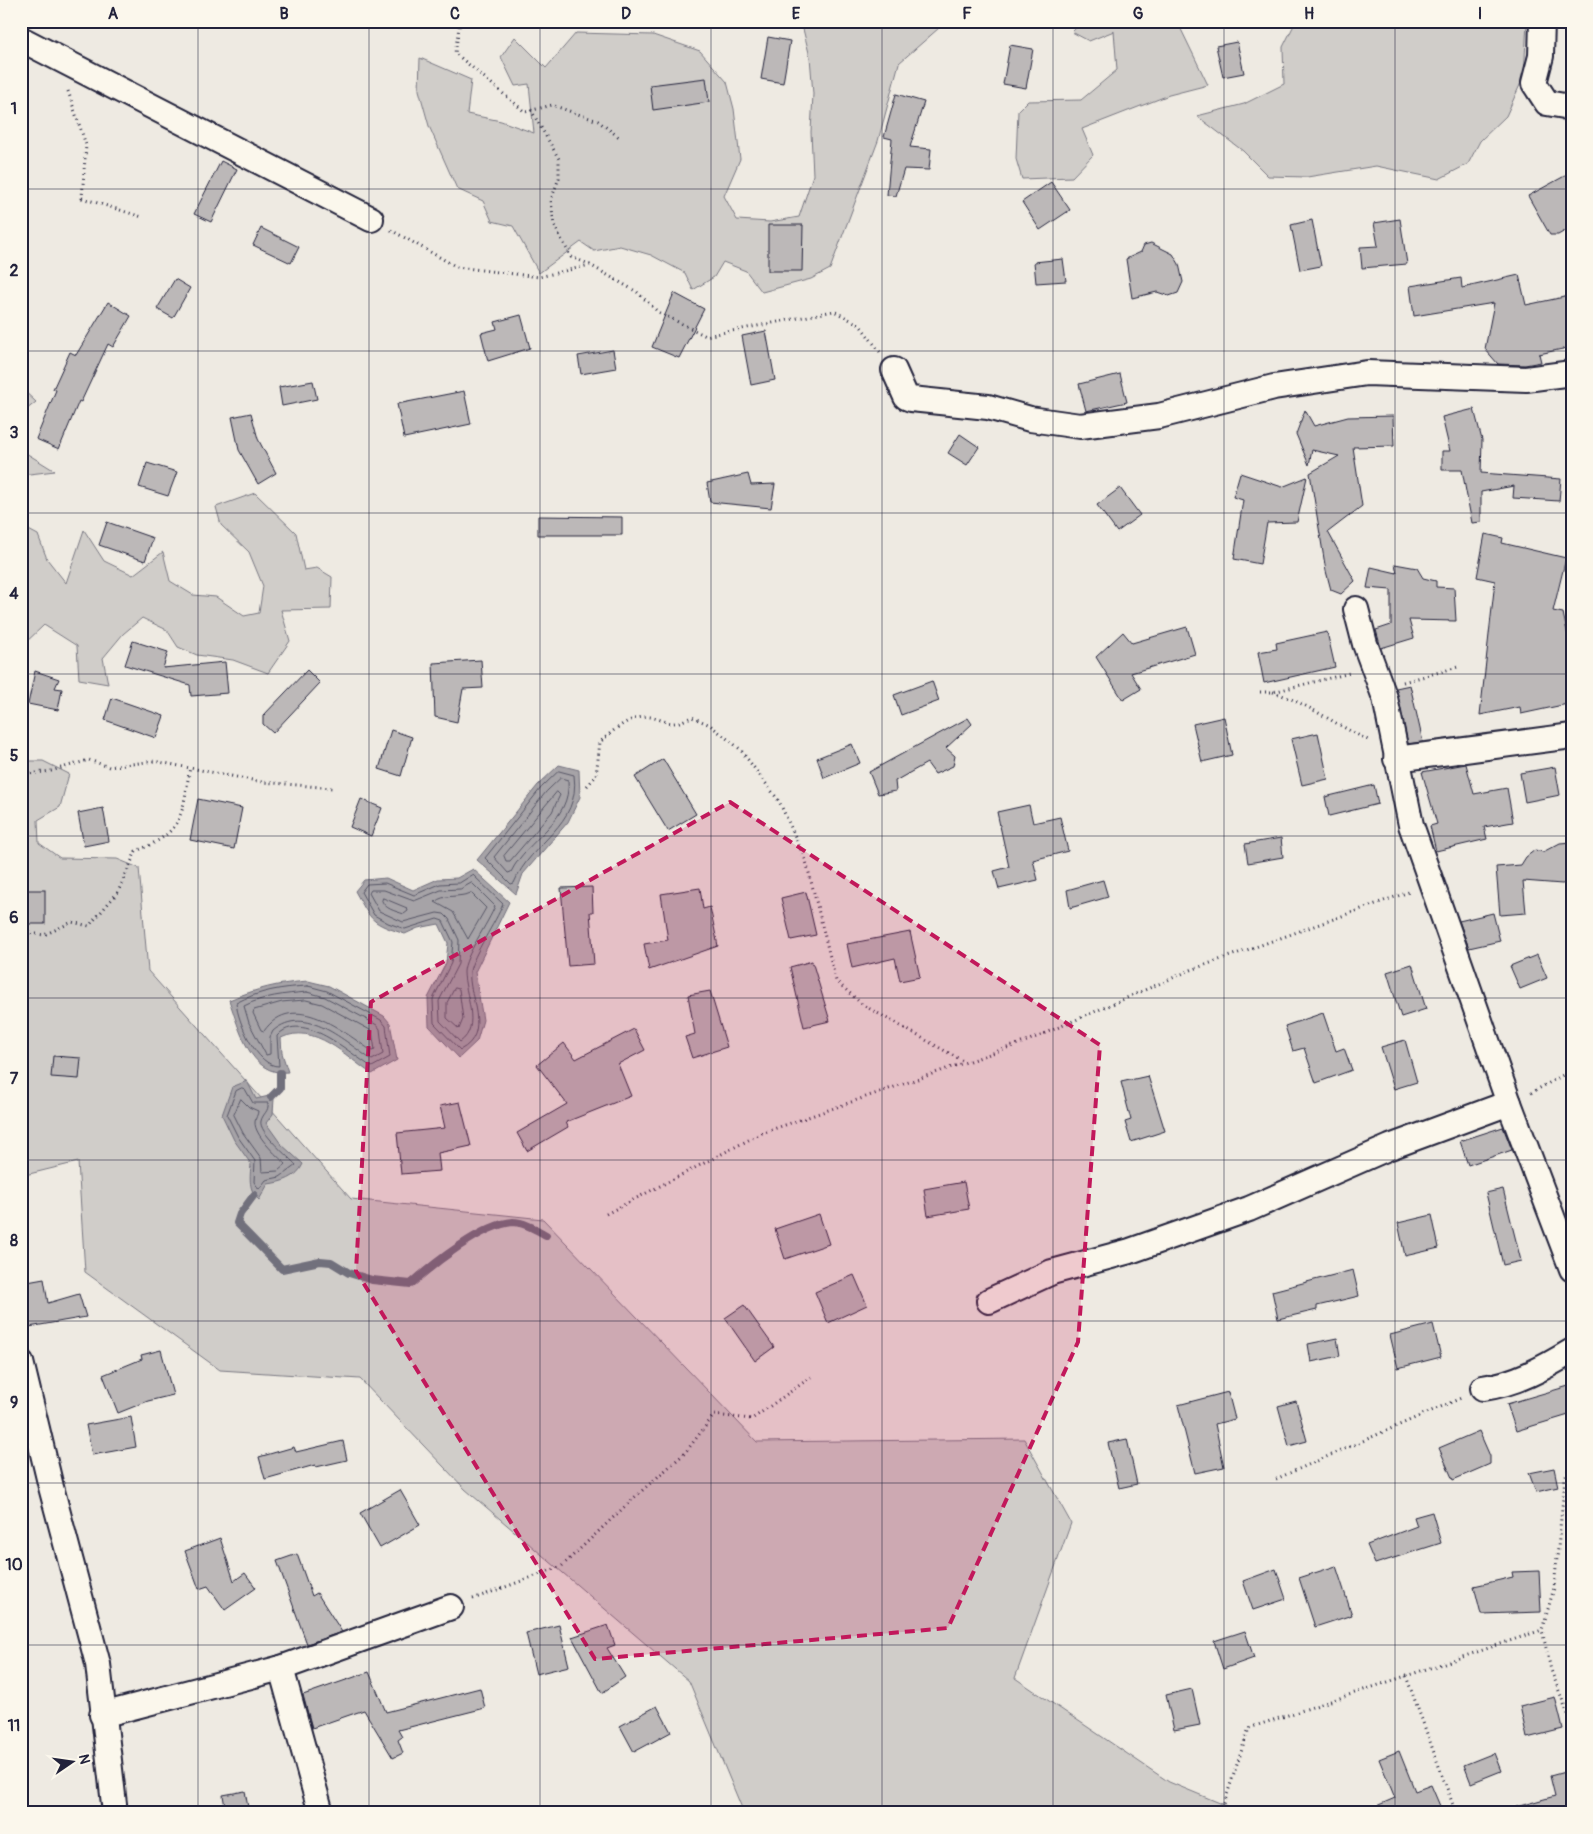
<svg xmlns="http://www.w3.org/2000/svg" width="1593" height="1834" viewBox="0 0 1593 1834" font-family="Pangolin,sans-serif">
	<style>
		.green { fill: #d0cdc9; stroke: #797882 }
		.water { fill: #a6a3a7; stroke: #716f7c }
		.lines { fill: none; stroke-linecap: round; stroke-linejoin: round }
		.shore { stroke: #575666; stroke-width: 1 }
		.stream { stroke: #716f7c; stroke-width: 8 }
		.building { fill: #bcb8b8; stroke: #22223b }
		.street-casing { stroke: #22223b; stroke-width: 28 }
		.path { stroke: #22223b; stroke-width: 3; stroke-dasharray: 1 4; stroke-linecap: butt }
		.street { stroke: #fbf7ec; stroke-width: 24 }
		.marked { fill: #c2185b; fill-opacity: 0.2; stroke: #c2185b; stroke-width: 4; stroke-dasharray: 10 6; stroke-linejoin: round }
		.grid { fill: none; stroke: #22223b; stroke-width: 1; stroke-opacity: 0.55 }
		.neatline { fill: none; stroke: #22223b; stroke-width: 2 }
		.grid-label { font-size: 16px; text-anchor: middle; font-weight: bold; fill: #22223b }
	</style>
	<rect width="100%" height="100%" fill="#eeeae2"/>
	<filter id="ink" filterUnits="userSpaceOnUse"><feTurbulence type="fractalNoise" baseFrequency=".02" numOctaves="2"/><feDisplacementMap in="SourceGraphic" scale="10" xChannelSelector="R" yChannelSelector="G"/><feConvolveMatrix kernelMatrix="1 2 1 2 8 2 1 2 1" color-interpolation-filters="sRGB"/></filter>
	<g filter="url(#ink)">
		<g class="green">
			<polygon points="801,21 947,21 899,63 878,141 830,269 811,279 762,292 746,271 723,262 714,277 693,290 685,273 651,255 620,246 594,251 581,242 539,273 513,226 492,221 483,201 457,189 429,126 419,90 420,58 471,80 467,114 501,121 534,133 529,84 515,86 501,57 515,37 546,68 576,33 653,35 700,51 727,82 734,109 740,159 724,196 737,220 770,222 799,217 813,175 811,132 813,94 810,57"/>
			<polygon points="1083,21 1177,21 1208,85 1169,95 1082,129 1093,155 1072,177 1022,179 1016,159 1018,111 1028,101 1081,100 1117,70 1114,31 1089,41 1072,32"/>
			<polygon points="1296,21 1527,21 1524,76 1506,116 1480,141 1468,164 1439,179 1376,166 1307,177 1268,176 1243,151 1197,116 1244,104 1284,84 1283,47"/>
			<polygon points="21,388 36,402 21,414"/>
			<polygon points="21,450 55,471 21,475"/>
			<polygon points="255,493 296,533 304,570 317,568 332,577 331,609 281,610 290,641 268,673 233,660 197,655 178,647 167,630 142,618 123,634 103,658 108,684 79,679 77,646 44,625 21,647 21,526 38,535 47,559 66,583 84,530 104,561 133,575 163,552 170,581 193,595 216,597 244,616 259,613 263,586 249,552 221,525 216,507"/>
			<polygon points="21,761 43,761 69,774 60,807 38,820 39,843 60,858 117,859 139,868 148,971 351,1199 543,1219 757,1442 1024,1439 1071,1523 1015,1678 1169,1782 1244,1813 744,1813 689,1681 465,1489 360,1379 220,1370 85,1272 78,1162 21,1176"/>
		</g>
		<g class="water">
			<polygon points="559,765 579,770 580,797 568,822 523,874 516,894 477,860 538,785"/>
			<path d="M473 869 509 902 475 972 483 1020 477 1041 459 1058 429 1026 428 998 446 963 448 943 439 924 418 928 405 934C371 923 372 922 355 891L364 880 386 878 413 890 438 879 457 878Z"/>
			<path d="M308 981 329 986 384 1016 390 1023 397 1060 372 1074C345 1056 315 1022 281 1038L282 1053 288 1072C250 1077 239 1028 229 1000 256 989 279 983 308 981Z"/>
			<path d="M247 1081 256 1099 269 1096 274 1099 273 1114 266 1123 281 1144 303 1164C297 1178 282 1182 268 1184L259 1200C248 1190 250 1178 251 1164L234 1140 222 1115 232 1087Z"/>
		</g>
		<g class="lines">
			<g class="shore">
				<path d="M559 771 574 775C581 826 531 841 514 883L511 884 485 858 541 788Z"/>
				<path d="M561 778 568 780C572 821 527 839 511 872L508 873 494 857 546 792Z"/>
				<polygon points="557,792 560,795 552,812 510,861 506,861 504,856"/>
				<path d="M473 875 503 904C496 922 473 955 470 971 467 996 493 1033 460 1050L434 1023 433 999 451 963 453 942 443 921 437 919 405 929 388 923 374 915 361 892 367 884 385 883 414 895 440 884 459 883Z"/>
				<path d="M472 883 495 906C489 922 464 957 464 972 464 993 482 1027 460 1042L440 1021 439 1001 458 964 459 940 449 919 444 914 437 913 403 922 379 911 369 893 371 890H384L414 901 441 890 460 889Z"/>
				<path d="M471 893 486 908 468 939 453 912 435 902C443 894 460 898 471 893Z"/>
				<path d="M383 898 407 908 408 911 404 914C395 911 385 909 382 901Z"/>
				<path d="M308 986 327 991 381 1020 386 1026 390 1057 372 1067C350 1054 302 1008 277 1036L279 1066C257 1067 238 1022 236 1003 258 991 283 987 308 986Z"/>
				<polygon points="455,988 459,989 463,1019 459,1029 447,1018 447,1003"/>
				<path d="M307 992 325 997 377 1025 380 1029 383 1054 372 1060C345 1042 306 1003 273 1031L270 1037V1054L266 1055 249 1023 244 1006C263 996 285 994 307 992Z"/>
				<path d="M306 1000 322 1004 372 1031 375 1050 372 1051C343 1032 294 989 264 1031L261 1030 253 1013 254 1010 282 1002Z"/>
				<path d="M242 1088 245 1089 253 1103H268C269 1112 263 1113 261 1121 258 1132 290 1158 296 1165L280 1177 266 1180 259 1189 254 1182 255 1161 238 1137 227 1115 236 1091Z"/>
				<path d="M241 1099 249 1107 258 1111C258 1115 255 1118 255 1122 254 1135 277 1156 286 1164L278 1171 262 1172 261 1158 243 1133 234 1115Z"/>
			</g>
			<g class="stream">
				<polyline points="271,1097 280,1088 280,1073"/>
				<path d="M254 1195 240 1214 237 1223 282 1269 320 1261 331 1262 349 1273 372 1280 411 1284C433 1264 483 1224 513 1222 524 1222 537 1230 546 1235"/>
			</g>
		</g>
		<g class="building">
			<polygon points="768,37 790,41 783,83 761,79"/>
			<polygon points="1237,42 1244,73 1223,77 1216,46"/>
			<polygon points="1010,45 1033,49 1026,88 1003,84"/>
			<polygon points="706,78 709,102 653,110 650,85"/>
			<polygon points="896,94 924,102 910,147 931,149 929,170 904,169 896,196 887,195 892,139 884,137"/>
			<polygon points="221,161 237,169 211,222 194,214"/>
			<polygon points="1572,172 1572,227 1558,235 1550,235 1528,196"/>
			<polygon points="1051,182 1070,210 1040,230 1022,202"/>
			<polygon points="1400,219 1407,264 1362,268 1360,247 1378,246 1374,223"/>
			<polygon points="1312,220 1321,266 1300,270 1291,225"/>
			<polygon points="768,225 803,225 802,271 768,271"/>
			<polygon points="261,228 299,247 291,263 253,245"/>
			<polygon points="1151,243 1173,254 1179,264 1183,282 1178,293 1169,296 1157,292 1132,298 1126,259 1141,252 1144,245"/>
			<polygon points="1063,259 1066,281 1036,283 1034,262"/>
			<polygon points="1519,275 1526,305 1569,296 1572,308 1572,347 1539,354 1541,362 1525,365 1498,364 1485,349 1494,303 1414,316 1410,286 1461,278 1462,288"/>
			<polygon points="175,279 190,288 173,318 157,309"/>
			<polygon points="674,293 704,309 679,358 652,347"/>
			<polygon points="108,302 131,316 113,347 108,344 81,402 79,401 59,449 36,439 56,390 53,389 70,352 76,355"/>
			<polygon points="521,315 530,348 488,361 481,333 497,329 495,322"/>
			<polygon points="766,331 775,380 751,385 742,336"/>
			<polygon points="613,350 616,368 581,374 578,356"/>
			<polygon points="1120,374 1127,402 1086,411 1079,384"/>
			<polygon points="313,381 317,399 282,406 279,387"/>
			<polygon points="464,391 471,424 404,438 397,404"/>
			<polygon points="1474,409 1482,440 1481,473 1561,479 1559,501 1513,498 1514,486 1481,492 1481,522 1472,523 1462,470 1442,470 1442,451 1450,451 1442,417"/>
			<polygon points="1305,410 1314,426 1348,417 1393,416 1394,446 1353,447 1362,506 1328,532 1355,581 1341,594 1331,590 1326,571 1310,473 1339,456 1312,450 1309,465 1296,434"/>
			<polygon points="251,413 258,439 276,473 258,484 239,450 232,417"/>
			<polygon points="960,434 979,447 967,465 948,453"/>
			<polygon points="147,463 177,472 168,496 139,487"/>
			<polygon points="1240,473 1282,487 1307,477 1297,522 1267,523 1260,564 1234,559 1243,500 1233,497"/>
			<polygon points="748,474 751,485 775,484 771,508 710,502 707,483"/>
			<polygon points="1120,488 1140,515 1117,532 1097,505"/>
			<polygon points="538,516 622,517 622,535 538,535"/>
			<polygon points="107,522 153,538 145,561 99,545"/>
			<polygon points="1485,534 1503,538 1502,543 1566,558 1553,611 1563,613 1572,655 1572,703 1521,714 1520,707 1480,715 1495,581 1477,577"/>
			<polygon points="1395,564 1417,568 1423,578 1436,581 1436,587 1454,588 1456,621 1409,620 1414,638 1381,648 1376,630 1391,625 1391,590 1367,588 1371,567 1397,573"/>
			<polygon points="1187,627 1195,654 1131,673 1141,689 1123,700 1096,657 1123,632 1132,643"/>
			<polygon points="1327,632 1335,667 1264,683 1258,652 1277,649 1276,643"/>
			<polygon points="133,641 168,652 163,668 225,662 228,693 191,696 190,685 125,665"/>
			<polygon points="481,660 483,688 463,689 457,722 435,717 433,663"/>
			<polygon points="307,670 320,683 273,733 263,724 263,716"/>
			<polygon points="35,671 59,679 55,688 62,689 58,710 28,704"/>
			<polygon points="932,681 939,701 901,715 894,695"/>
			<polygon points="1410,685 1423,742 1408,744 1396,688"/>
			<polygon points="112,698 164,716 156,738 105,720"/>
			<polygon points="1224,717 1232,755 1202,762 1193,724"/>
			<polygon points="968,718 972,724 946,748 955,756 953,766 935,774 927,763 895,781 896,791 878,794 869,772"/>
			<polygon points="391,730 412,737 401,776 379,769"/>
			<polygon points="1318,733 1328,779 1302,785 1291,739"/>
			<polygon points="852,744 860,763 824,778 817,758"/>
			<polygon points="663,759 696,814 668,831 635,777"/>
			<polygon points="1466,764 1474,794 1507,788 1513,822 1484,827 1487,839 1436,851 1430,826 1437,824 1422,772"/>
			<polygon points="1555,767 1560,795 1525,802 1520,773"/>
			<polygon points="1374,785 1378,804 1329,816 1325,797"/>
			<polygon points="198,799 242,808 234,849 190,840"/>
			<polygon points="361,799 382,808 371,836 350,827"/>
			<polygon points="1029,805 1033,823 1060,817 1068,851 1033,860 1038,880 999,889 994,871 1009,867 997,812"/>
			<polygon points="103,808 109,841 84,846 78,813"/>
			<polygon points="1281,838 1283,857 1248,863 1245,844"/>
			<polygon points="1572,842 1572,882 1562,884 1523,881 1526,913 1500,915 1496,867 1521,865 1526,857 1535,850 1543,852 1560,843"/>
			<polygon points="1103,880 1108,897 1070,908 1067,890"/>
			<polygon points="592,887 593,912 590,912 594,964 568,966 561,888"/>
			<polygon points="700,888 703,909 710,907 718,946 649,970 644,944 668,940 661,894"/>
			<rect x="21" y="890" width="24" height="34"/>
			<polygon points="806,892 816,935 791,940 781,898"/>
			<polygon points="1493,913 1500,941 1469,948 1459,921"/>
			<polygon points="910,932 920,977 900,981 895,958 852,968 847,944"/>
			<polygon points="1537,955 1547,978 1520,989 1510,966"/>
			<polygon points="812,961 830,1021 804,1027 790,967"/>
			<polygon points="1412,964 1426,1009 1401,1017 1387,972"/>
			<polygon points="710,991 727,1047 692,1058 685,1037 695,1034 688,995"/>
			<polygon points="1323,1013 1336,1051 1344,1048 1352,1070 1316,1083 1304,1048 1293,1051 1285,1026"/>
			<polygon points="634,1029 645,1050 618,1064 631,1096 566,1122 568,1127 527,1151 517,1133 567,1104 537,1065 564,1043 576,1059"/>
			<polygon points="1405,1040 1417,1082 1394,1089 1381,1047"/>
			<polygon points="53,1056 81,1058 79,1079 51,1077"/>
			<polygon points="1148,1076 1165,1131 1131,1142 1125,1122 1131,1120 1121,1082"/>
			<polygon points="460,1102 471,1146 438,1153 440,1171 401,1174 397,1133 445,1128 440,1106"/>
			<polygon points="1503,1127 1512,1150 1468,1165 1460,1141"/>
			<polygon points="964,1182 969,1209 928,1216 924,1189"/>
			<polygon points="1503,1189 1521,1261 1503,1265 1486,1193"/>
			<polygon points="819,1214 829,1244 785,1259 775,1229"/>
			<polygon points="1432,1215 1439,1248 1405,1256 1398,1223"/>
			<polygon points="1353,1270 1359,1296 1317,1306 1317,1310 1278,1319 1272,1291"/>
			<polygon points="854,1275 867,1305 828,1323 815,1292"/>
			<polygon points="44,1279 48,1303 79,1294 86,1317 29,1327 22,1283"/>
			<polygon points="744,1305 774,1347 755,1361 725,1318"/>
			<polygon points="1433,1324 1441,1357 1398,1368 1390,1335"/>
			<polygon points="1337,1338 1340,1356 1311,1362 1308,1344"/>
			<polygon points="161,1350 173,1395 148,1401 118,1413 103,1375 142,1359 141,1355"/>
			<polygon points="1572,1385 1572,1414 1516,1431 1507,1404"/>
			<polygon points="1228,1392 1235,1419 1215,1424 1224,1467 1195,1473 1178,1405"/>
			<polygon points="1296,1401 1307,1441 1289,1446 1278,1406"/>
			<polygon points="131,1417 136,1447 92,1455 86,1425"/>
			<polygon points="1479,1431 1490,1456 1490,1464 1453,1480 1439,1448"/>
			<polygon points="1127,1439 1137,1484 1119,1488 1108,1443"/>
			<polygon points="343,1441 347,1460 316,1467 315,1465 265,1479 259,1457 294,1447 296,1452"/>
			<polygon points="1554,1468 1558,1487 1536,1492 1529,1473"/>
			<polygon points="400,1490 420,1525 380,1548 360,1513"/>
			<polygon points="1432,1512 1441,1543 1375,1564 1367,1545 1417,1526 1414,1517"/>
			<polygon points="220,1538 234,1581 245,1573 256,1588 225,1610 208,1586 199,1589 185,1551"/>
			<polygon points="297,1554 312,1596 317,1593 342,1632 307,1644 277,1561"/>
			<polygon points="1336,1566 1352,1615 1315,1627 1299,1578"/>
			<polygon points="1276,1569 1286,1599 1253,1610 1243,1581"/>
			<polygon points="1539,1571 1541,1612 1481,1614 1474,1586 1513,1577 1512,1572"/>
			<polygon points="559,1625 569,1666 536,1674 526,1633"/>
			<polygon points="608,1625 615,1645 607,1648 625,1677 602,1693 572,1637"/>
			<polygon points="1245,1631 1254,1658 1223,1669 1214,1641"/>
			<polygon points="369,1672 386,1712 480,1688 485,1708 398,1730 402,1737 398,1740 403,1753 393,1758 364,1710 312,1728 303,1695"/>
			<polygon points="1192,1689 1200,1725 1174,1730 1166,1695"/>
			<polygon points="1555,1697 1563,1729 1527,1738 1520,1706"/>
			<polygon points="657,1706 671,1732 634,1752 620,1726"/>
			<polygon points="1399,1751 1415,1791 1431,1785 1443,1813 1360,1813 1395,1798 1379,1759"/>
			<polygon points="1494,1753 1501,1771 1471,1783 1464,1765"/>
			<polygon points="1572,1770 1572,1813 1517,1813 1516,1807 1555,1796 1550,1776"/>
			<polygon points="245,1791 249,1813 226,1813 223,1795"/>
		</g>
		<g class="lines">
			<g class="street-casing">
				<g id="street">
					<polyline points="1542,21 1541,56 1534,83 1547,103 1570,107 1572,111"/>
					<polyline points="21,39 371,219"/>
					<polyline points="894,370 906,397 911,399 988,407 1030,419 1080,426 1159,416 1274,387 1367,373 1526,379 1572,373"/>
					<polyline points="1356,609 1365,644 1385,698 1411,825 1509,1103 1572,1269"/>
					<polyline points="1396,759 1572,736"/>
					<polyline points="989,1301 1052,1272 1130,1251 1249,1209 1390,1147 1509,1103"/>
					<polyline points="21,1362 51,1487 98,1664 115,1813"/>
					<path d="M1483 1388C1515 1384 1544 1368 1572 1351"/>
					<polyline points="281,1668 321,1813"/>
					<polyline points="102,1715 281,1668 451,1607"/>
				</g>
			</g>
			<g class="path">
				<polyline points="460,21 455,53 525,112 552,105 598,121 620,138"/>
				<polyline points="68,91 86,145 82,198 142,217"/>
				<polyline points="531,110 559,159 559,178 551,200 554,225 571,257 589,264"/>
				<polyline points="391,230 457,267 539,277 590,265 637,292 658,312 706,336 834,311 860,325 880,352"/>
				<polyline points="1403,682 1458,667"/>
				<polyline points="1260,692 1273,692 1350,673"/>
				<path d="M1273 692C1309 704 1336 725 1370 741"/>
				<polyline points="21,775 51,771 89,760 109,767 154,761 262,782 332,788"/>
				<path d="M587 786 596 776 600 742C614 730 630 715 650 717 658 718 666 723 673 723 679 723 686 719 692 717L710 725 740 749 779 801 806 861 836 981 863 1005 965 1062"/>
				<path d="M21 932 44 935 72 922 89 926 118 892 136 851C185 832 182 814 190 767"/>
				<polyline points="21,950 26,934"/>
				<polyline points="1531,1093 1572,1070"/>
				<polyline points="606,1214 762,1133 1027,1041 1191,970 1409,892"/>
				<polyline points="1572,1461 1565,1478 1554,1588 1542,1630 1551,1670 1572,1725"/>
				<polyline points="1276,1479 1461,1398"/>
				<polyline points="473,1599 562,1566 637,1495 685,1453 714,1415 752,1419 811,1377"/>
				<polyline points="1406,1676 1542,1630"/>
				<polyline points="1221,1813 1249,1728 1406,1676 1456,1813"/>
			</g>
			<use href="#street" class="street"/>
		</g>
	</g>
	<path class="marked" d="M730 802 1100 1045 1078 1342 948 1628 595 1659 356 1271 371 1002Z"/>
	<path class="grid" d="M198 21V1813M369 21V1813M540 21V1813M711 21V1813M882 21V1813M1053 21V1813M1224 21V1813M1395 21V1813M21 189H1572M21 351H1572M21 513H1572M21 674H1572M21 836H1572M21 998H1572M21 1160H1572M21 1321H1572M21 1483H1572M21 1645H1572"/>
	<rect width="1593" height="1834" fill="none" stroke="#fbf7ec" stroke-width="55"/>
	<g transform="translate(72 1762) rotate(77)" stroke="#fbf7ec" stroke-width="4" paint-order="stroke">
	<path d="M0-4L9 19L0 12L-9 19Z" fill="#22223b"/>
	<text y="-8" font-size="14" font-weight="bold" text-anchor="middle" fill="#22223b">N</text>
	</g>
	<rect x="28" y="28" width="1538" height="1778" class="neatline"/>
	<g class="grid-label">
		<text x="113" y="19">A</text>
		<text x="284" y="19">B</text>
		<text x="455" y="19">C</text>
		<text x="626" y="19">D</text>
		<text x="796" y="19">E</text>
		<text x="967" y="19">F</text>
		<text x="1138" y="19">G</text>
		<text x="1309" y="19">H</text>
		<text x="1480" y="19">I</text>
		<text x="14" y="114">1</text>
		<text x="14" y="276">2</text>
		<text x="14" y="438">3</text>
		<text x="14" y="599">4</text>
		<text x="14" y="761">5</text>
		<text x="14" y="923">6</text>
		<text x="14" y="1084">7</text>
		<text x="14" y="1246">8</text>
		<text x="14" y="1408">9</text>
		<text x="14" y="1570">10</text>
		<text x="14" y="1731">11</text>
	</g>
</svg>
